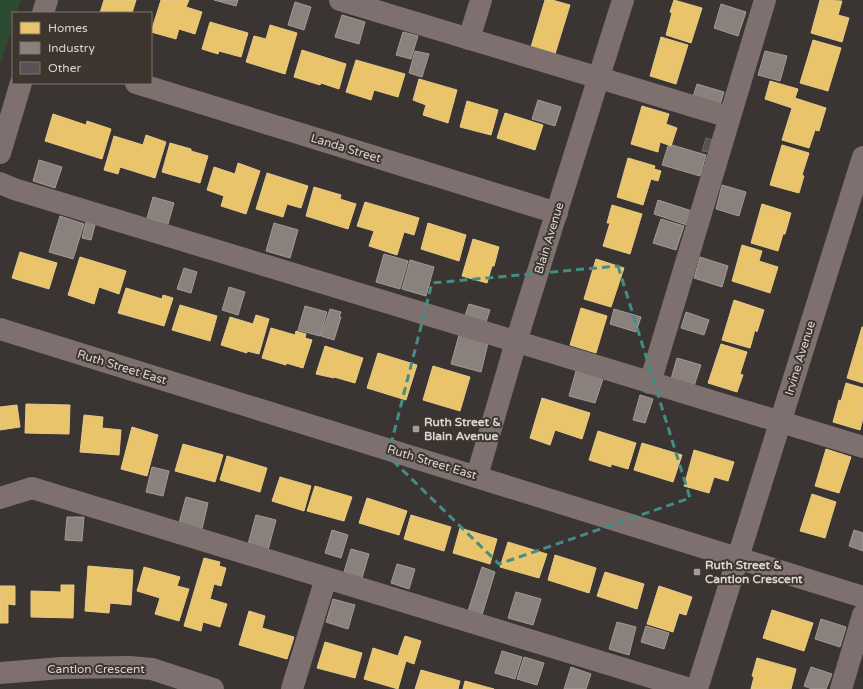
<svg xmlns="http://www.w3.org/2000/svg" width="863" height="689" viewBox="0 0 863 689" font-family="'Varela Round',sans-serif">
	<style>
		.green { fill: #2c4b30 }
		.homes { fill: #e9c46a; stroke: #e5c989 }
		.industry { fill: #8a817c; stroke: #a29a96 }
		.building { fill: #575354; stroke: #6b6767 }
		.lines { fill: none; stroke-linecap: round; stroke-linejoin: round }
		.minor { stroke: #7f7070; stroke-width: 22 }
		.marked { fill: none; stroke: #428e87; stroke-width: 3; stroke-dasharray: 8 5; stroke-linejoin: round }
		.poi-dot { fill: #a39d99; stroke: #3d352e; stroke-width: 1.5 }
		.labels { text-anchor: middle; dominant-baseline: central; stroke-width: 4; stroke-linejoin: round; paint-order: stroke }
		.street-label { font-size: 12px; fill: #dbd5d1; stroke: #3d352e }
		.poi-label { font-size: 12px; font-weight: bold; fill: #dbd5d1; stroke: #3d352e; text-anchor: start }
	</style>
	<rect width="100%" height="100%" fill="#3a3532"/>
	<polygon class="green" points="0,0 21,0 16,13 13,13 13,24 0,65"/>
	<g class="homes">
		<polygon points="104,0 136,0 132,13 100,13"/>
		<polygon points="161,0 189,0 186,7 202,12 195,34 179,29 176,39 151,32"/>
		<polygon points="545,0 552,0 570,5 555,54 531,47"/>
		<polygon points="674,0 702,8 691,43 666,35 672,13 670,12"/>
		<polygon points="820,0 842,1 838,15 849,18 842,42 811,33"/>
		<polygon points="210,22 248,33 241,57 219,51 218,54 202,49"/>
		<polygon points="270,25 297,33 285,74 246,62 254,36 266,39"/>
		<polygon points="661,37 688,45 676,84 650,76"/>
		<polygon points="813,40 841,48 828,91 800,83"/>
		<polygon points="302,50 346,64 339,89 321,83 320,85 294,77"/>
		<polygon points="356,60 405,74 398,97 374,90 371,100 346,92"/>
		<polygon points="419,79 457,90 448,123 423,115 426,105 413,100"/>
		<polygon points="770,81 798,89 795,98 826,108 819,131 815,130 809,148 782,140 792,108 765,99"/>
		<polygon points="467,101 498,110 491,135 460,127"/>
		<polygon points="642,106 669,114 666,124 677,128 671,146 660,142 658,152 631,144"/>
		<polygon points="505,113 543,125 535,150 497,138"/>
		<polygon points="53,114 86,125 87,121 111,129 102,159 45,141"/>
		<polygon points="146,135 166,142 155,178 120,167 118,174 104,170 114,136 143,145"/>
		<polygon points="170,143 191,149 191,151 208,156 200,183 162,172"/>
		<polygon points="782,145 809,153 802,175 804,176 799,193 770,185"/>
		<polygon points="628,158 655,166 654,169 661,171 658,181 651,179 643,205 617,197"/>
		<polygon points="238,163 260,171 246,214 221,206 224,196 207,190 214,167 235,174"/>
		<polygon points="267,173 308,186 301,208 287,204 283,217 256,209"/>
		<polygon points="314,187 341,195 340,199 356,204 348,229 306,216"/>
		<polygon points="365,202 419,218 414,235 404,232 397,255 369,246 374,231 357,226"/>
		<polygon points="762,204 791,213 785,234 783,234 778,251 751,243"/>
		<polygon points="612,205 642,214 630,254 603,246 610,223 607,223"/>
		<polygon points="428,223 466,235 459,261 421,249"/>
		<polygon points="473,239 499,247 494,266 492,266 487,283 462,276"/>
		<polygon points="742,245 762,251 759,261 778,267 770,293 732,281"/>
		<polygon points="20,252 57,263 49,289 12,278"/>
		<polygon points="80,257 126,271 119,294 99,287 94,304 68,295"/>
		<polygon points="596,259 624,268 611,307 584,299"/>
		<polygon points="126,288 162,299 163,295 173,298 164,326 118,313"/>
		<polygon points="734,300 764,310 757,332 755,330 750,348 722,340"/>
		<polygon points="180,305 217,316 210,341 172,330"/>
		<polygon points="581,308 607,316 596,353 570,345"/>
		<polygon points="256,315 269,319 259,354 247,351 247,353 221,345 230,317 253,324"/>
		<polygon points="862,327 863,327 863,383 847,378"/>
		<polygon points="271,328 295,335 296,331 306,334 305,338 312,340 303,368 286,363 286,365 262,358"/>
		<polygon points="721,344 747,352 740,374 743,375 737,392 708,383"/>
		<polygon points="325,346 363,358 355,383 334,377 334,378 316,374"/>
		<polygon points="378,353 417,365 406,400 367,388"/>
		<polygon points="433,366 470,377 460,411 423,400"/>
		<polygon points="846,383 863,388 863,418 860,430 833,422 839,400 841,401"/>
		<polygon points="542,398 590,413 582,439 555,430 550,445 530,438"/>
		<polygon points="26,404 70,405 69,434 25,433"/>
		<polygon points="17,405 20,427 0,430 0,407"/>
		<polygon points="84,415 103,417 102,428 121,430 119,455 80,452"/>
		<polygon points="132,427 158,435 147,476 121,469"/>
		<polygon points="598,431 636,443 628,469 611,464 611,467 589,460"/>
		<polygon points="642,443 682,455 673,482 634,470"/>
		<polygon points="183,444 223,455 215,482 175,471"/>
		<polygon points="826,449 851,457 839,493 815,486"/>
		<polygon points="694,450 734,462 728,481 714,477 709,493 684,486"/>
		<polygon points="227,456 267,468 260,492 220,480"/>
		<polygon points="280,477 311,486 304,511 272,501"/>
		<polygon points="315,486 352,497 344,521 307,511"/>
		<polygon points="812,494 836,502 825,538 800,531"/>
		<polygon points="367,498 407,511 399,535 359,523"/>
		<polygon points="411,515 451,527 444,551 404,539"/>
		<polygon points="460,528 497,539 490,564 453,553"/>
		<polygon points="508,542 547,554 539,578 500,567"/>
		<polygon points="555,555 596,568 589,593 548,580"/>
		<polygon points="204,558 220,562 219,566 226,568 221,586 214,584 210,599 227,604 220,627 203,622 201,631 184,626"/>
		<polygon points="88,566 133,570 131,605 110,603 109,613 85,611"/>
		<polygon points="144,567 180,577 177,586 189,589 179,621 155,614 160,598 137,591"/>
		<polygon points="605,572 644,584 637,609 597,596"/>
		<polygon points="61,585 74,585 73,618 31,617 31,591 61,592"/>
		<polygon points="0,586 15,586 15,605 8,604 8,623 0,623"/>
		<polygon points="659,586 692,597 686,615 679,613 673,632 647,624"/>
		<polygon points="772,610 813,623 804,651 763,638"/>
		<polygon points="249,611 265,616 262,628 294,637 287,659 239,645"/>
		<polygon points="405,636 421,641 414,664 406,661 398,689 364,679 373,648 398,656"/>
		<polygon points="325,642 362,653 355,678 317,668"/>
		<polygon points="757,658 796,669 791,689 751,689 754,677 752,676"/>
		<polygon points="421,670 460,681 458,689 415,689"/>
		<polygon points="465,681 494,689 463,689"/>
	</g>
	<g class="industry">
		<polygon points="214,0 238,0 236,6"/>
		<polygon points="295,2 311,7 304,30 288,25"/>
		<polygon points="721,4 746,12 738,36 714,28"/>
		<polygon points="342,15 365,22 359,44 335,37"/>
		<polygon points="403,32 418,36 411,59 396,55"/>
		<polygon points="415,51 429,54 422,77 409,73"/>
		<polygon points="765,51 787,56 780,81 758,75"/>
		<polygon points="697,84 724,92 720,105 693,97"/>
		<polygon points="538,100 561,107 555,126 532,119"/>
		<polygon points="672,145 706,155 700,176 662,165 668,146 672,147"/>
		<polygon points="39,160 62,167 55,188 33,181"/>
		<polygon points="722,185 746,192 739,216 716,209"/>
		<polygon points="153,197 174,203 168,224 147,218"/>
		<polygon points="658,200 692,211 687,225 654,214"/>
		<polygon points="60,216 84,224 73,259 49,252"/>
		<polygon points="661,219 684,226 676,250 653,243"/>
		<polygon points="86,222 95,225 91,240 82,238"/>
		<polygon points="274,223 298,230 290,258 266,251"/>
		<polygon points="384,254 408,261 400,289 376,282"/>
		<polygon points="700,257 728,266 722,287 694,278"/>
		<polygon points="410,260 434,267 426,296 402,289"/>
		<polygon points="184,268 197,272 191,293 177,289"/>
		<polygon points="229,287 245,292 238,315 222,310"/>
		<polygon points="469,304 490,310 486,322 465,316"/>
		<polygon points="305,306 327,312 320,336 298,330"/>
		<polygon points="330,309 341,312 339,317 341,317 334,340 321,336"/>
		<polygon points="614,309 641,317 636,332 610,324"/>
		<polygon points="686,312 709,320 704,335 681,328"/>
		<polygon points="459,335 488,343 481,372 451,364"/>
		<polygon points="677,358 701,365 694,386 671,379"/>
		<polygon points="576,371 603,379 595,403 569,396"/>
		<polygon points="640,395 653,399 645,423 633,420"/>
		<polygon points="152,467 169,471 163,496 146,492"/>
		<polygon points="186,497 208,503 202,529 179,523"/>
		<polygon points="256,515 276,520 268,550 248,544"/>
		<polygon points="67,517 84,517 82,541 65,540"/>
		<polygon points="332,530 348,535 341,558 325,553"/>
		<polygon points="854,530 863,533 863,551 849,546"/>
		<polygon points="351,549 369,554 362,578 344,572"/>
		<polygon points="397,564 415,569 409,589 391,583"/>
		<polygon points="482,567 495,572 482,615 468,611"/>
		<polygon points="516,592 541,599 533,625 508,618"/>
		<polygon points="333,599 355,605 348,629 326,622"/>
		<polygon points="821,619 846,627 840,647 815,639"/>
		<polygon points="617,622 636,627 629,655 609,649"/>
		<polygon points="646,626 669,633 664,649 641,642"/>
		<polygon points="502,651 522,657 515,679 495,673"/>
		<polygon points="524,657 544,663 537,685 517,679"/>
		<polygon points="571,667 591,674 586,689 564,689"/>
		<polygon points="811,667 832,674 826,689 812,689 804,686"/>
	</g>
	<polygon class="building" points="706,138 713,140 710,152 702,151"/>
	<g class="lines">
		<g class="minor">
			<polyline points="340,0 729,117"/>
			<polyline points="43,13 47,0"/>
			<polyline points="469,39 481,0"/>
			<polyline points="136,83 557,213"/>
			<polyline points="0,153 21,83"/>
			<polyline points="0,183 14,189 863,447"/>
			<polyline points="0,329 863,597"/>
			<polyline points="650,383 765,0"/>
			<polyline points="477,476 516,342 623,0"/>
			<polyline points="0,498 32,488 690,689"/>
			<polyline points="0,673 61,668 129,667 152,669 213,689"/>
			<polyline points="292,689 326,578"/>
			<polyline points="697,689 863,157"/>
			<polyline points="841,689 863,615"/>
		</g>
	</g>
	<path class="marked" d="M618 266 690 498 499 564 388 456 432 283Z"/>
	<g class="poi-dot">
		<rect x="412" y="425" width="8" height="8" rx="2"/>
		<rect x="693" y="568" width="8" height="8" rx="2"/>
	</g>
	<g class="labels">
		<g class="street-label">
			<text transform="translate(346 148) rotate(17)">Landa Street</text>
			<text transform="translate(549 238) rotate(-73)">Blain Avenue</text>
			<text transform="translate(800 358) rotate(-73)">Irvine Avenue</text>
			<text transform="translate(122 367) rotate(17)">Ruth Street East</text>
			<text transform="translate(432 462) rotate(17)">Ruth Street East</text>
			<text x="96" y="669">Cantlon Crescent</text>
		</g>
		<g class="poi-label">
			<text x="424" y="422">Ruth Street &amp;<tspan x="424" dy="14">Blain Avenue</tspan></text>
			<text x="705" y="565">Ruth Street &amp;<tspan x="705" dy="14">Cantlon Crescent</tspan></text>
		</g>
	</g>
	<rect x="12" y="12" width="140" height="72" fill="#3d352e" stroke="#7c756f"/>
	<rect x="20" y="22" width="20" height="12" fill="#e9c46a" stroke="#7c756f"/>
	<text x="48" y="32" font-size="12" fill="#dbd5d1">Homes</text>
	<rect x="20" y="42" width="20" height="12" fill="#8a817c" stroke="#7c756f"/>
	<text x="48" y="52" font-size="12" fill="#dbd5d1">Industry</text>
	<rect x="20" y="62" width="20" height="12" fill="#575354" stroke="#7c756f"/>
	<text x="48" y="72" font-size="12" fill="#dbd5d1">Other</text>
</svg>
